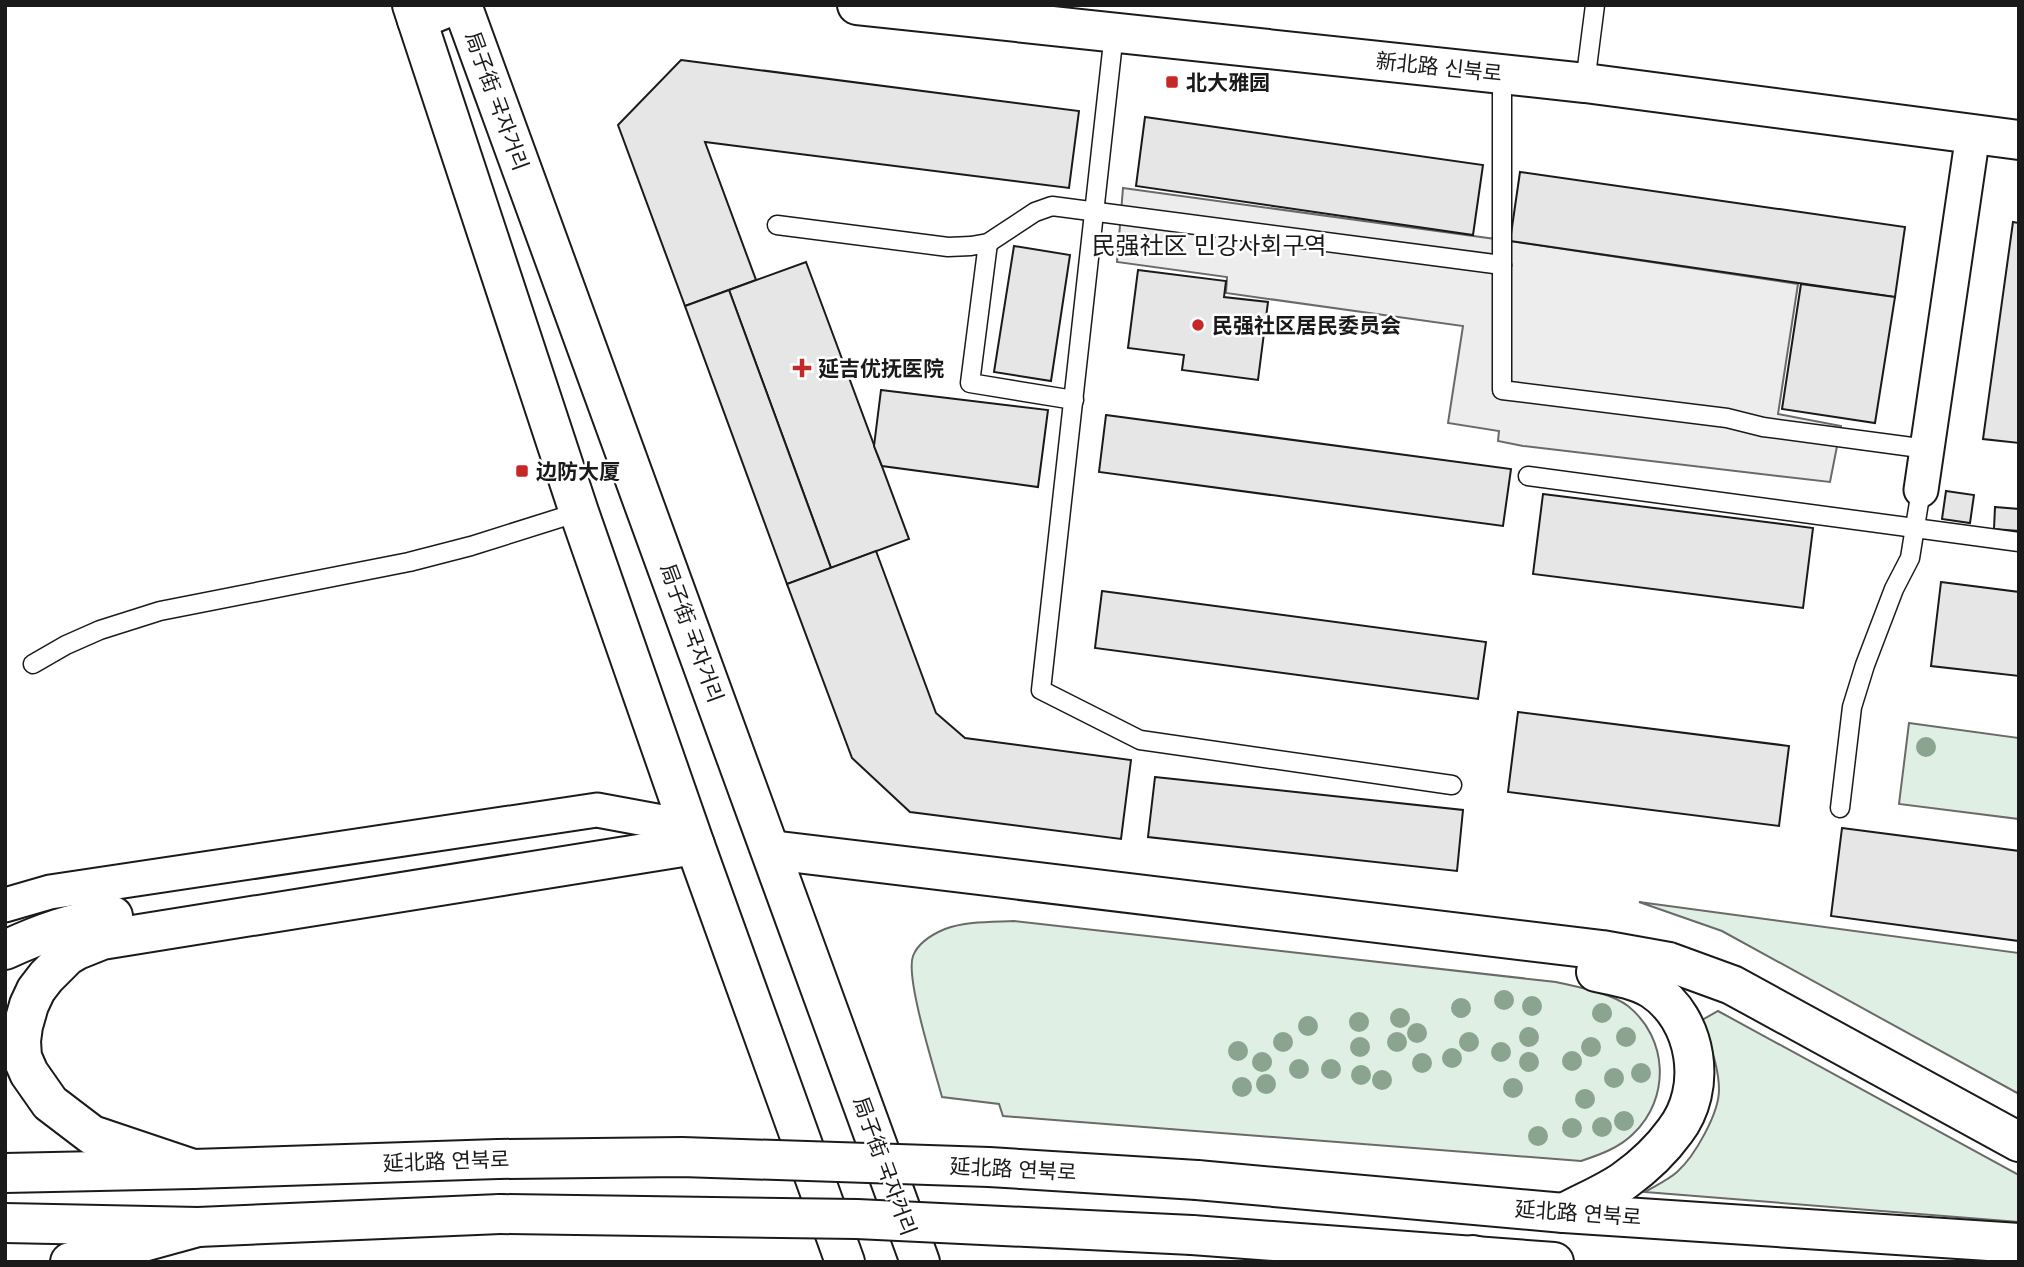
<svg xmlns="http://www.w3.org/2000/svg" width="2024" height="1267" viewBox="0 0 2024 1267" font-family="Helvetica,'Noto Sans SC','Noto Sans KR',sans-serif">
	<style>
		.green { fill: #e0efe3; stroke: #6a6a6a; stroke-width: 2 }
		.parking { fill: #ededed; stroke: #6a6a6a; stroke-width: 2 }
		.building { fill: #e6e6e6; stroke: #1a1a1a; stroke-width: 2 }
		.lines { fill: none; stroke-linecap: round; stroke-linejoin: round }
		.lane-casing { stroke: #1a1a1a; stroke-width: 21 }
		.street-casing { stroke: #1a1a1a; stroke-width: 37 }
		.secondary-casing { stroke: #1a1a1a; stroke-width: 42 }
		.primary-casing { stroke: #1a1a1a; stroke-width: 42 }
		.lane { stroke: #fff; stroke-width: 18 }
		.street { stroke: #fff; stroke-width: 33 }
		.secondary { stroke: #fff; stroke-width: 38 }
		.primary { stroke: #fff; stroke-width: 38 }
		.secondary-bridge-casing { stroke: #1a1a1a; stroke-width: 42; stroke-linecap: butt }
		.secondary-bridge { stroke: #fff; stroke-width: 38 }
		.tree { fill: #8aa48f }
		.poi-dot { fill: #c62828; stroke: #fff; stroke-width: 2.5 }
		.labels { text-anchor: middle; dominant-baseline: central; stroke-width: 5; stroke-linejoin: round; paint-order: stroke }
		.street-label { font-size: 21px; fill: #1a1a1a; stroke: #fff }
		.poi-label { font-size: 21px; font-weight: bold; fill: #1a1a1a; stroke: #fff; text-anchor: start }
		.quarter-label { font-size: 24px; fill: #1a1a1a; stroke: #fff }
	</style>
	<rect width="100%" height="100%" fill="#fff"/>
	<g class="green">
		<polygon points="1909,723 2019,738 2019,819 1899,804"/>
		<polygon points="1639,902 2019,953 2019,1094 1722,931"/>
		<path d="M1014 921 1556 982C1577 987 1611 993 1628 1006 1668 1038 1671 1098 1633 1134 1619 1148 1599 1155 1581 1161L1003 1116 999 1104 942 1097C935 1071 905 978 913 956 918 943 933 934 945 929 966 921 992 922 1014 921Z"/>
		<path d="M1718 1011 2019 1175V1222L1645 1192C1655 1186 1668 1180 1677 1172 1695 1156 1719 1113 1719 1090 1719 1066 1709 1043 1702 1020Z"/>
	</g>
	<polygon class="parking" points="1123,188 1510,241 1798,284 1778,414 1841,426 1830,482 1523,446 1498,441 1499,431 1448,423 1463,326 1226,293 1227,277 1117,262"/>
	<g class="building">
		<polygon points="681,60 1079,111 1069,188 705,142 756,280 685,306 618,125"/>
		<polygon points="1145,117 1483,165 1473,235 1136,186"/>
		<polygon points="1520,172 1905,227 1895,297 1510,241"/>
		<polygon points="2013,222 2019,223 2019,443 1983,439"/>
		<polygon points="1014,246 1070,255 1051,381 994,372"/>
		<polygon points="806,262 909,539 831,568 729,290"/>
		<polygon points="1138,270 1226,281 1224,297 1268,302 1258,380 1182,370 1184,355 1128,348"/>
		<polygon points="1801,284 1895,297 1875,423 1782,409"/>
		<polygon points="729,290 831,568 787,584 685,306"/>
		<polygon points="881,390 1048,410 1038,487 882,466 874,446"/>
		<polygon points="1106,415 1511,469 1503,526 1099,472"/>
		<polygon points="1946,491 1974,495 1970,523 1942,519"/>
		<polygon points="1543,494 1813,528 1803,608 1533,574"/>
		<polygon points="1995,507 2019,509 2019,531 1994,529"/>
		<polygon points="876,551 936,713 965,738 1131,760 1121,839 910,812 852,758 787,584"/>
		<polygon points="1941,582 2019,592 2019,676 1931,666"/>
		<polygon points="1102,591 1486,642 1478,699 1095,648"/>
		<polygon points="1518,712 1789,746 1779,826 1508,792"/>
		<polygon points="1155,777 1463,810 1457,871 1148,837"/>
		<polygon points="1842,828 2019,851 2019,941 1831,916"/>
	</g>
	<g class="lines">
		<g class="lane-casing">
			<g id="lane">
				<polyline points="1114,33 1041,690 1140,740 1452,785"/>
				<polyline points="1502,74 1502,390 1727,418 1763,427 1927,449"/>
				<polyline points="1585,83 1595,5"/>
				<polyline points="777,225 948,247 971,246 988,243 1035,212 1052,206 1502,265"/>
				<polyline points="988,243 970,383 1074,400"/>
				<polyline points="1528,476 2019,542"/>
				<polyline points="33,664 66,645 100,630 160,611 409,562 471,546 579,512"/>
				<polyline points="1840,808 1852,707 1865,665 1894,589 1910,558 1921,490"/>
			</g>
		</g>
		<g class="street-casing">
			<g id="street">
				<polyline points="1921,490 1973,134"/>
				<polyline points="5,905 50,892 597,810 689,827"/>
			</g>
		</g>
		<g class="secondary-casing">
			<g id="secondary">
				<polyline points="857,5 1585,83 2019,140"/>
				<polyline points="417,20 454,5"/>
				<polyline points="5,1173 193,1169 498,1159"/>
				<polyline points="1197,1180 1564,1213 2019,1243"/>
				<polyline points="5,1223 198,1227 500,1214"/>
				<polyline points="1192,1235 1554,1262"/>
			</g>
		</g>
		<g class="primary-casing">
			<g id="primary">
				<polyline points="412,5 579,512 695,845 845,1262"/>
				<polyline points="462,5 920,1262"/>
				<polyline points="771,850 1602,950 1669,962 1732,985 2019,1142"/>
				<path d="M5 950C42 933 73 922 113 916"/>
				<polyline points="193,1169 92,1135 50,1103 29,1073 22,1057 21,1041 23,1026 29,1005 36,990 46,977 67,956 77,950 102,940 695,845"/>
				<path d="M1564 1213C1584 1202 1607 1193 1625 1180 1643 1167 1662 1149 1675 1131 1708 1089 1698 1019 1652 989 1635 979 1615 976 1596 972"/>
				<polyline points="1473,1255 1499,1262"/>
				<polyline points="70,1262 198,1227"/>
			</g>
		</g>
		<use href="#lane" class="lane"/>
		<use href="#street" class="street"/>
		<use href="#secondary" class="secondary"/>
		<use href="#primary" class="primary"/>
		<g class="secondary-bridge-casing">
			<g id="secondary-bridge">
				<polyline points="498,1159 682,1157 989,1167 1197,1180"/>
				<polyline points="500,1214 857,1219 1192,1235"/>
			</g>
		</g>
		<use href="#secondary-bridge" class="secondary-bridge"/>
	</g>
	<g class="tree">
		<circle cx="1926" cy="747" r="10"/>
		<circle cx="1504" cy="1000" r="10"/>
		<circle cx="1532" cy="1006" r="10"/>
		<circle cx="1461" cy="1008" r="10"/>
		<circle cx="1602" cy="1013" r="10"/>
		<circle cx="1400" cy="1018" r="10"/>
		<circle cx="1359" cy="1022" r="10"/>
		<circle cx="1308" cy="1026" r="10"/>
		<circle cx="1417" cy="1033" r="10"/>
		<circle cx="1529" cy="1037" r="10"/>
		<circle cx="1626" cy="1037" r="10"/>
		<circle cx="1283" cy="1042" r="10"/>
		<circle cx="1397" cy="1042" r="10"/>
		<circle cx="1469" cy="1042" r="10"/>
		<circle cx="1360" cy="1047" r="10"/>
		<circle cx="1591" cy="1047" r="10"/>
		<circle cx="1238" cy="1051" r="10"/>
		<circle cx="1501" cy="1052" r="10"/>
		<circle cx="1452" cy="1058" r="10"/>
		<circle cx="1572" cy="1061" r="10"/>
		<circle cx="1262" cy="1062" r="10"/>
		<circle cx="1529" cy="1062" r="10"/>
		<circle cx="1422" cy="1063" r="10"/>
		<circle cx="1299" cy="1069" r="10"/>
		<circle cx="1331" cy="1069" r="10"/>
		<circle cx="1641" cy="1073" r="10"/>
		<circle cx="1361" cy="1075" r="10"/>
		<circle cx="1614" cy="1078" r="10"/>
		<circle cx="1382" cy="1080" r="10"/>
		<circle cx="1266" cy="1084" r="10"/>
		<circle cx="1242" cy="1087" r="10"/>
		<circle cx="1513" cy="1088" r="10"/>
		<circle cx="1585" cy="1099" r="10"/>
		<circle cx="1624" cy="1121" r="10"/>
		<circle cx="1602" cy="1127" r="10"/>
		<circle cx="1572" cy="1128" r="10"/>
		<circle cx="1538" cy="1136" r="10"/>
	</g>
	<g class="poi-dot">
		<rect x="1165" y="75" width="14" height="14" rx="3.5"/>
		<circle cx="1198" cy="325" r="7"/>
		<path d="M798.5 357.5h7v7h7v7h-7v7h-7v-7h-7v-7h7z"/>
		<rect x="515" y="464" width="14" height="14" rx="3.5"/>
	</g>
	<g class="labels">
		<g class="street-label">
			<text transform="translate(1439 67) rotate(6)">新北路 신북로</text>
			<text transform="translate(497 101) rotate(70)">局子街 국자거리</text>
			<text transform="translate(692 633) rotate(70)">局子街 국자거리</text>
			<text transform="translate(446 1161) rotate(-2)">延北路 연북로</text>
			<text transform="translate(885 1166) rotate(70)">局子街 국자거리</text>
			<text transform="translate(1013 1169) rotate(3)">延北路 연북로</text>
			<text transform="translate(1578 1213) rotate(4)">延北路 연북로</text>
		</g>
		<g class="poi-label">
			<text x="1186" y="82">北大雅园</text>
			<text x="1212" y="325">民强社区居民委员会</text>
			<text x="818" y="368">延吉优抚医院</text>
			<text x="536" y="471">边防大厦</text>
		</g>
		<g class="quarter-label">
			<text x="1209" y="245">民强社区 민강사회구역</text>
		</g>
	</g>
	<rect width="2024" height="1267" fill="none" stroke="#1a1a1a" stroke-width="14"/>
</svg>
